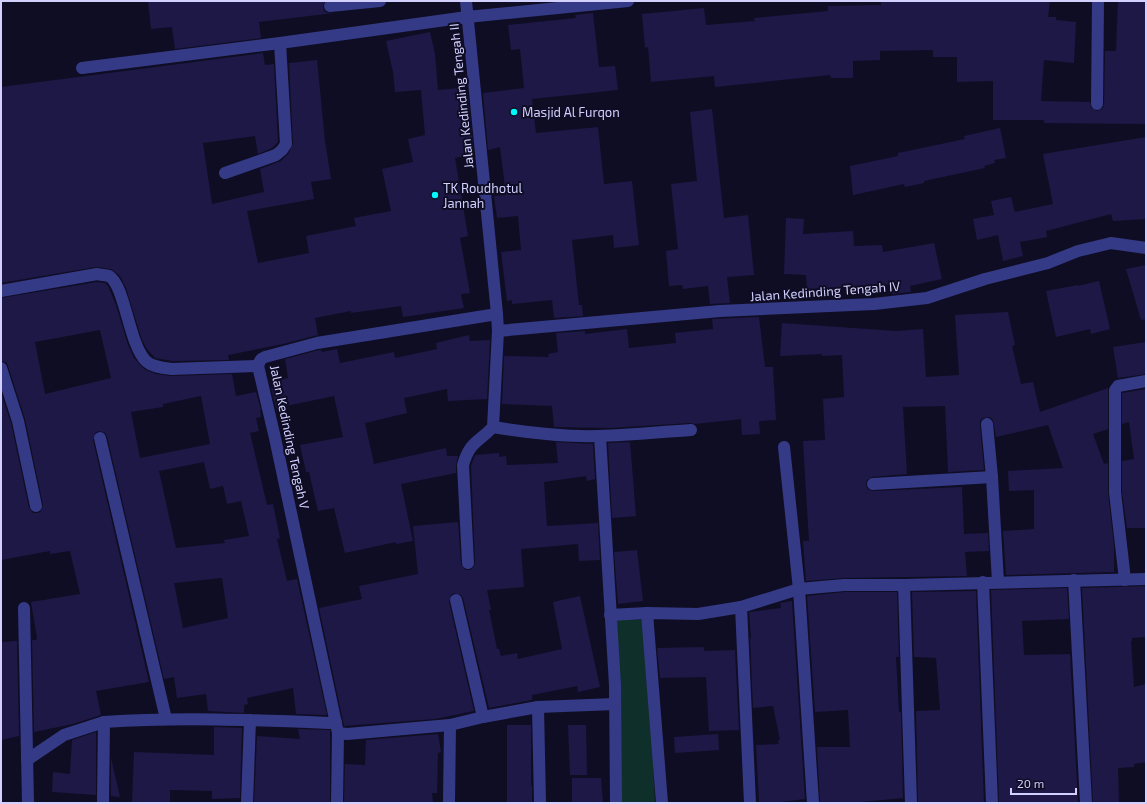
<svg xmlns="http://www.w3.org/2000/svg" width="1147" height="804" viewBox="0 0 1147 804" font-family="'Exo 2',sans-serif">
	<style>
		.green { fill: #0f2f2b }
		.building { fill: #1d1846; fill-rule: evenodd }
		.lines { fill: none; stroke-linecap: round; stroke-linejoin: round }
		.minor { stroke: #353a86; stroke-width: 12 }
		.poi-dot { fill: #00fafb; stroke: #0f0d24; stroke-width: 1.5 }
		.labels { text-anchor: middle; dominant-baseline: central; stroke-width: 4; stroke-linejoin: round; paint-order: stroke }
		.street-label { font-size: 13px; fill: #d1d0ff; stroke: #0f0d24 }
		.poi-label { font-size: 13px; fill: #d1d0ff; stroke: #0f0d24; text-anchor: start }
	</style>
	<rect width="100%" height="100%" fill="#0f0d24"/>
	<polygon class="green" points="613,619 646,620 655,803 620,803"/>
	<g class="building">
		<polygon points="148,1 325,1 323,6 324,11 327,13 334,13 259,22 261,38 175,49 172,27 151,29"/>
		<polygon points="881,1 1050,1 1048,17 1056,17 1056,20 1076,22 1074,63 1044,60 1041,101 1090,102 1091,108 1097,111 1103,108 1104,104 1105,51 1116,51 1118,1 1146,1 1146,124 1044,123 1044,120 993,120 993,81 957,82 957,57 933,57 933,50 880,51 880,60 853,61 853,78 831,78 830,75 715,87 714,76 651,82 648,47 645,48 642,14 704,8 706,25 755,21 754,18 828,11 828,6 881,5"/>
		<polygon points="593,13 599,67 615,66 618,90 532,99 536,133 598,127 604,184 632,181 639,245 614,248 613,235 572,240 579,305 582,305 583,316 554,318 552,300 512,304 512,300 507,301 501,252 521,250 518,216 497,218 494,196 506,195 500,147 488,150 483,93 524,88 520,49 511,50 508,25 576,18 575,15"/>
		<polygon points="430,32 435,54 438,90 459,88 460,95 468,94 474,154 455,158 468,236 460,238 470,293 461,294 464,308 403,317 401,306 351,313 351,311 315,318 318,335 283,344 228,355 229,360 172,361 155,358 147,349 142,340 126,288 120,276 111,269 96,267 1,283 1,87 263,53 265,65 274,64 278,142 272,148 258,154 255,136 203,143 212,204 264,192 260,169 281,161 288,154 293,144 289,63 317,60 325,141 331,179 311,182 314,199 247,211 258,263 309,253 306,236 356,226 354,218 391,211 382,169 413,162 408,139 425,135 421,90 395,92 393,72 386,41"/>
		<polygon points="712,109 724,218 748,215 754,275 727,277 730,303 710,304 708,286 683,289 682,285 669,286 666,251 678,249 671,184 697,181 690,112"/>
		<polygon points="1000,128 1006,158 994,160 995,163 984,166 985,168 924,181 924,183 905,187 904,184 853,195 850,166 898,156 898,153 965,139 964,136"/>
		<polygon points="1146,137 1146,219 1113,221 1111,214 1046,231 1047,237 1020,242 1023,256 1003,261 998,235 977,240 973,219 994,215 991,201 1011,197 1015,212 1053,204 1043,154"/>
		<polygon points="786,218 804,219 803,234 853,231 854,246 882,245 883,252 934,243 942,279 910,286 911,292 892,294 890,285 807,289 806,275 784,274"/>
		<polygon points="1146,265 1146,319 1141,320 1126,269"/>
		<polygon points="1099,281 1110,329 1091,334 1090,329 1056,337 1046,291 1078,285 1078,286"/>
		<path d="M97 282 105 283 108 286 116 305 128 345 134 358 144 369 156 374 171 376 232 374 236 396 256 392 261 410 260 411 261 417 256 418 259 431 250 433 267 505 273 504 280 538 277 539 287 581 297 579 327 715 296 714 293 688 247 698 248 704 244 705V713L208 711 206 694 177 698 174 677 164 679 107 436 105 433 99 431 95 433 93 440 149 682 96 691 101 715 73 724 34 732 32 640H36L37 638 31 602 80 594 70 551 50 554V551L1 560V393L11 423 29 508 33 513H38L41 511 43 505 25 419 8 366 6 362 1 361V298ZM100 330 111 378 45 394 35 342ZM201 396 210 444 140 458 131 412 163 407V404ZM204 462 210 489 223 486 227 504 241 501 249 536 224 540 225 543 176 548 159 471ZM222 578 228 618 183 628 174 583Z"/>
		<polygon points="1008,312 1015,345 1012,346 1021,384 1033,382 1040,412 1108,388 1108,429 1093,434 1104,464 1108,463 1108,492 1114,546 1114,572 1006,575 1003,531 1034,529 1034,490 1009,491 1008,471 1063,468 1048,425 996,437 993,420 990,417 983,418 980,421 980,425 984,470 948,472 945,406 903,407 907,474 872,477 867,480 866,484 867,488 869,490 873,491 962,487 964,534 988,533 989,551 965,552 967,576 844,578 806,581 803,541 809,541 803,441 825,440 823,399 844,397 842,355 822,356 822,354 780,356 782,323 896,331 923,329 926,377 959,375 955,315"/>
		<polygon points="759,317 765,367 773,367 776,420 759,421 760,434 742,435 741,419 695,424 690,423 610,428 554,427 552,406 502,404 504,356 549,357 548,354 558,352 556,333 585,331 585,334 627,329 629,348 676,343 675,333 713,329 712,319"/>
		<polygon points="469,335 470,341 490,340 487,399 448,401 447,389 404,398 407,413 365,423 374,464 446,448 447,456 458,456 456,465 456,473 401,484 413,541 396,544 396,542 345,553 334,508 318,511 309,472 306,472 300,445 343,437 334,396 276,408 271,388 276,387 275,381 288,378 285,359 319,350 321,350 322,352 337,349 340,363 394,352 395,358 437,349 436,343"/>
		<polygon points="1146,342 1146,374 1118,378 1113,347"/>
		<polygon points="1146,389 1146,528 1127,528 1122,492 1122,461 1134,459 1129,422 1122,424 1122,393"/>
		<polygon points="556,442 593,444 595,479 587,481 586,476 544,482 547,526 598,523 600,560 579,561 578,544 521,549 524,587 487,590 491,610 489,610 497,649 499,649 501,656 517,653 518,659 562,649 553,602 580,596 600,687 578,692 577,686 532,695 532,700 489,708 463,598 461,595 455,593 451,595 449,602 474,711 435,719 344,726 319,608 362,599 359,586 418,574 413,526 458,522 461,564 465,570 469,570 472,569 475,563 471,466 475,455 499,453 499,457 506,456 507,465 558,463"/>
		<polygon points="630,442 636,516 612,518 608,443"/>
		<polygon points="637,550 643,601 618,604 614,552"/>
		<polygon points="1146,586 1146,637 1132,638 1132,641 1131,641 1134,687 1146,684 1146,762 1134,764 1134,767 1118,768 1119,803 1093,803 1082,588"/>
		<polygon points="1067,588 1069,619 1022,621 1024,655 1070,654 1078,803 999,803 991,590"/>
		<polygon points="976,591 984,803 918,803 916,711 940,710 936,658 914,657 912,592"/>
		<polygon points="844,592 897,592 899,657 896,657 899,712 901,712 903,798 850,803 820,803 817,747 850,747 848,710 815,712 807,596"/>
		<polygon points="792,601 805,799 773,803 759,803 756,745 779,744 778,740 780,740 773,706 753,708 750,638 751,638 749,612 781,608 780,603"/>
		<polygon points="17,641 19,736 1,740 1,642"/>
		<polygon points="704,647 704,651 735,650 739,730 709,731 706,677 660,678 657,648"/>
		<polygon points="507,725 531,725 531,786 532,786 532,803 507,803"/>
		<polygon points="568,725 586,725 587,775 570,775"/>
		<polygon points="214,727 242,728 240,798 212,799 212,791 170,790 170,803 132,803 134,752 214,755"/>
		<polygon points="298,729 330,730 330,803 254,803 257,736 300,739"/>
		<polygon points="96,732 96,795 52,792 53,772 70,774 72,740"/>
		<polygon points="438,734 441,752 438,753 437,793 432,793 433,803 344,803 345,764 365,765 366,740"/>
		<polygon points="718,734 719,750 675,753 674,737"/>
		<polygon points="111,758 120,797 111,796"/>
		<polygon points="572,778 601,778 603,803 572,803"/>
	</g>
	<g class="lines">
		<g class="minor">
			<path d="M466 1 497 314 498 331 493 427C478 443 470 441 463 465L468 563"/>
			<polyline points="330,6 380,1"/>
			<polyline points="82,68 280,43"/>
			<polyline points="1097,104 1098,1"/>
			<polyline points="225,173 276,155 282,150 286,144 280,43 467,17 628,1"/>
			<path d="M1 291 97 274C100 275 106 275 109 276 125 285 129 345 146 361 152 367 164 368 172 369L258 366"/>
			<polyline points="498,331 720,311 874,304 927,298 985,279 1048,263 1078,251 1111,243 1146,248"/>
			<polyline points="1,368 18,421 36,506"/>
			<polyline points="987,424 992,477 998,582"/>
			<path d="M493 427C529 433 564 437 599 436 630 435 660 432 691 430"/>
			<polyline points="600,436 615,685 616,803"/>
			<polyline points="100,438 166,719"/>
			<polyline points="784,447 799,589 813,803"/>
			<polyline points="873,484 992,477"/>
			<polyline points="1074,580 1086,803"/>
			<polyline points="1125,580 1115,492 1115,390 1118,386 1146,381"/>
			<polyline points="983,582 992,803"/>
			<polyline points="904,585 911,803"/>
			<polyline points="456,600 483,717"/>
			<polyline points="741,607 750,803"/>
			<polyline points="24,608 28,803"/>
			<polyline points="647,613 662,803"/>
			<polyline points="610,615 647,613 698,614 741,607 799,589 844,585 904,585 1146,579"/>
			<polyline points="538,707 540,803"/>
			<polyline points="338,733 347,734 450,725 483,717 538,707 615,704"/>
			<polyline points="27,760 64,735 104,722"/>
			<path d="M103 803 104 722C179 717 254 720 329 723L336 722"/>
			<polyline points="247,803 250,720"/>
			<path d="M337 803 338 733 275 438 258 366C260 361 260 359 265 357L317 343 497 314"/>
			<polyline points="449,803 450,725"/>
		</g>
	</g>
	<g class="poi-dot">
		<circle cx="514" cy="112" r="4"/>
		<circle cx="435" cy="195" r="4"/>
	</g>
	<g class="labels">
		<g class="street-label">
			<text transform="translate(461 96) rotate(-96)">Jalan Kedinding Tengah II</text>
			<text transform="translate(825 291) rotate(-4)">Jalan Kedinding Tengah IV</text>
			<text transform="translate(290 437) rotate(78)">Jalan Kedinding Tengah V</text>
		</g>
		<g class="poi-label">
			<text x="522" y="112">Masjid Al Furqon</text>
			<text x="443" y="188">TK Roudhotul<tspan x="443" dy="15">Jannah</tspan></text>
		</g>
	</g>
	<rect width="1147" height="804" fill="none" stroke="#d1d0ff" stroke-width="4"/>
	<path d="M1011 788v6h65v-6" fill="none" stroke="#d1d0ff" stroke-width="2"/>
	<text x="1017" y="788" font-size="12" fill="#d1d0ff" stroke="#0f0d24" stroke-width="3" paint-order="stroke">20 m</text>
</svg>
